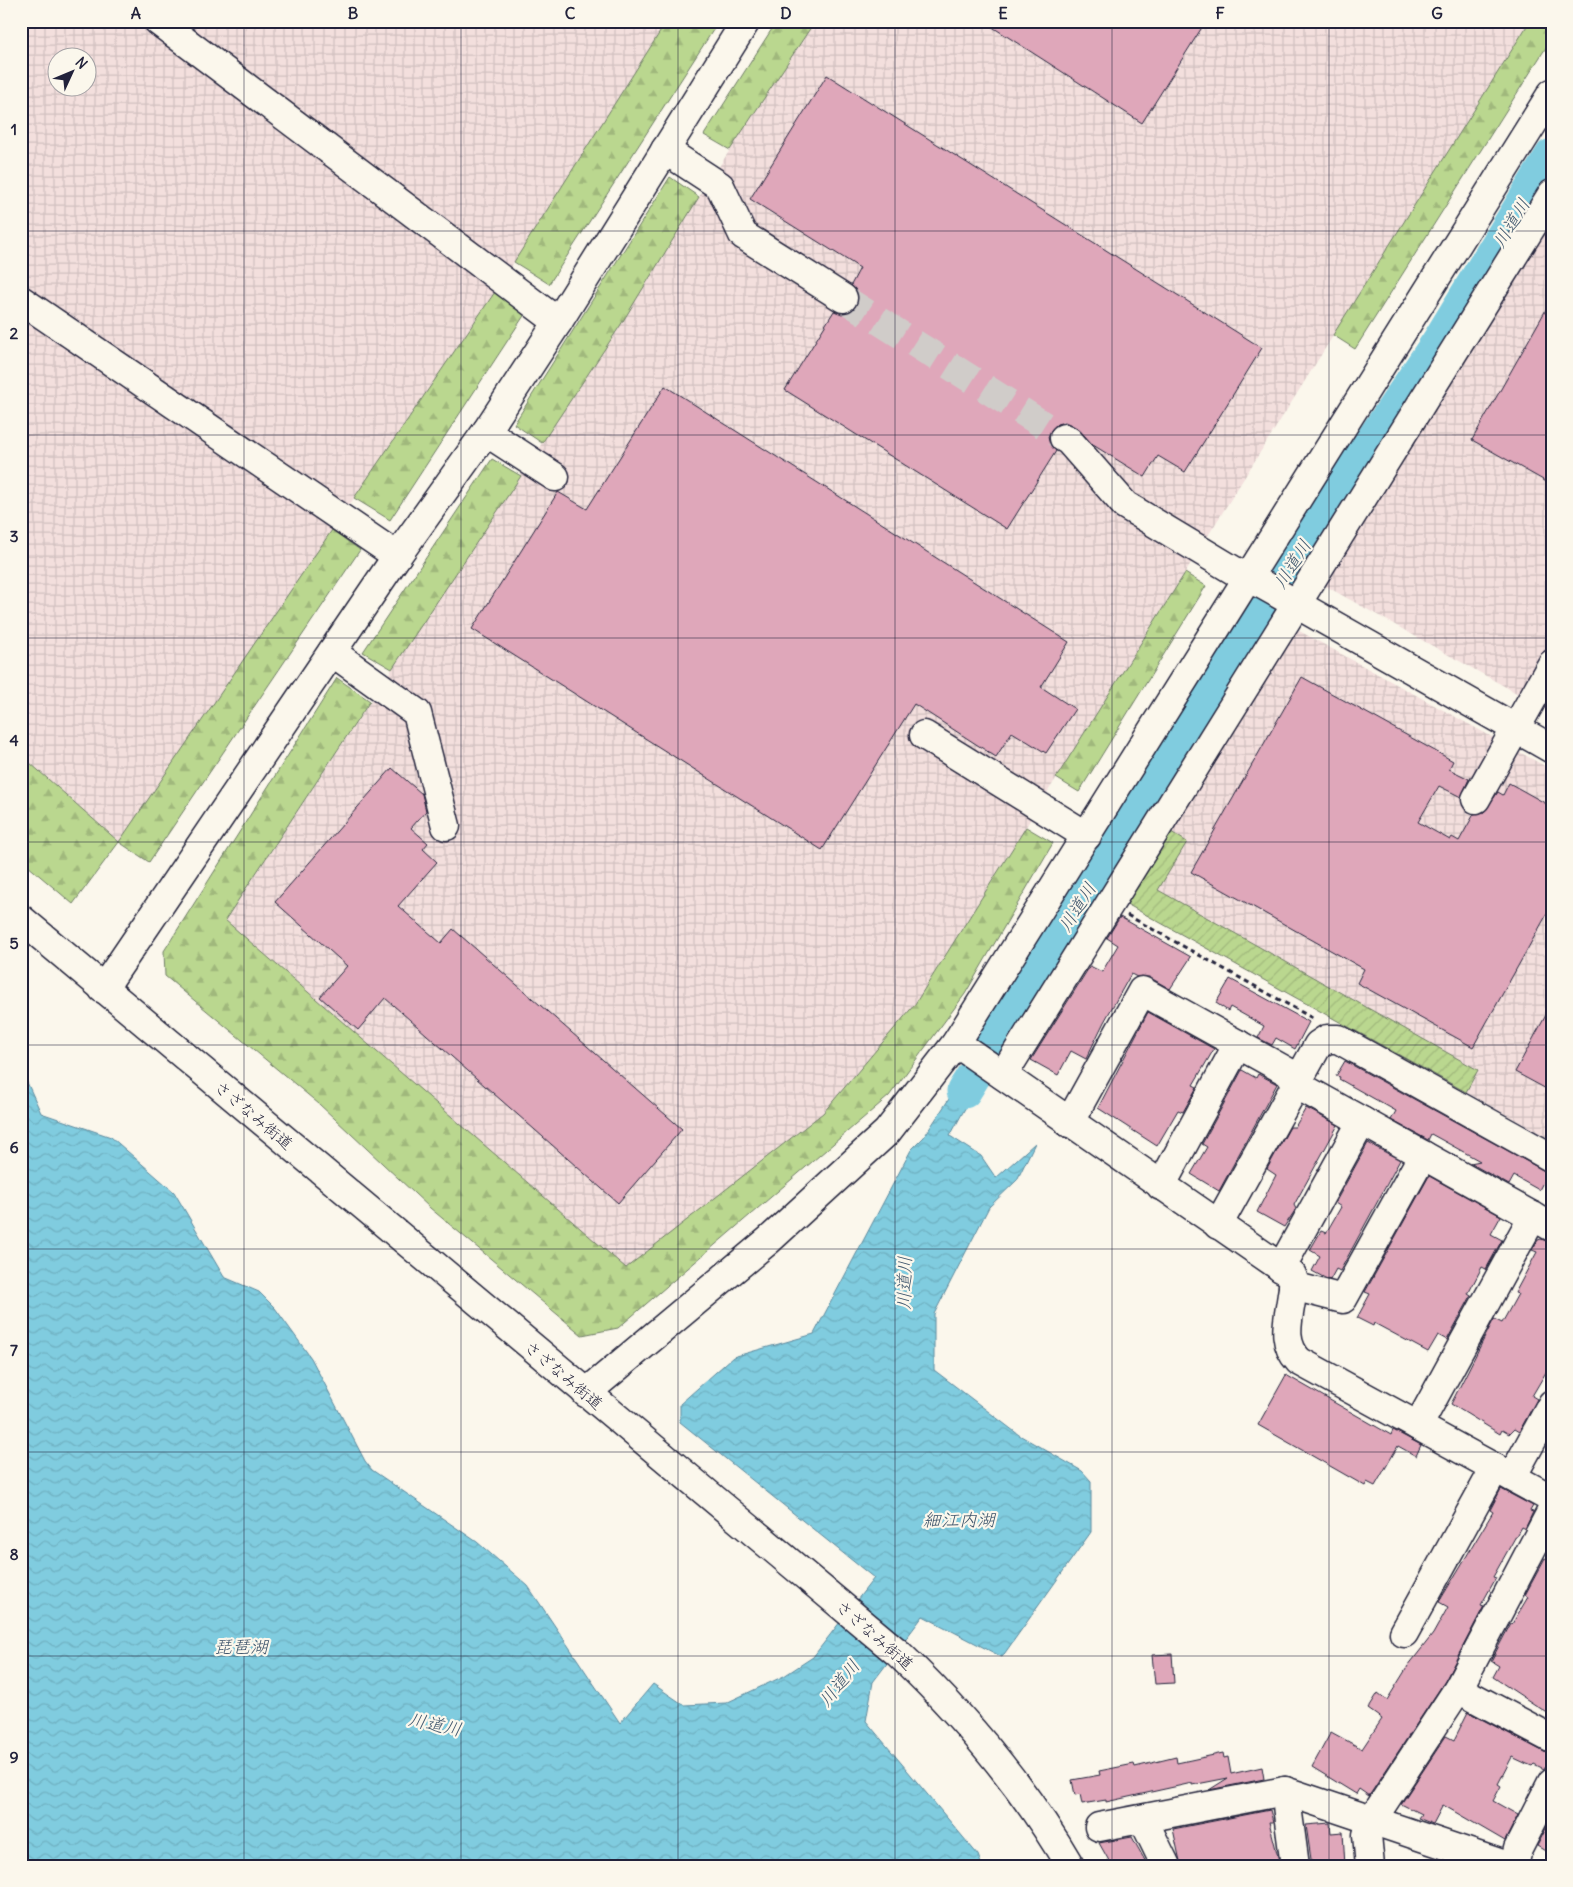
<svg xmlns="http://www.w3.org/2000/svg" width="1573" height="1887" viewBox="0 0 1573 1887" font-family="Delius,'Klee One',sans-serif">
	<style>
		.industrial { fill: url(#industrial-grid); fill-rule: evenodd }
		.forest { fill: url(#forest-firs); stroke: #6e7c65 }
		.garden { fill: url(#garden-furrows); stroke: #6e7c65 }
		.water { fill: url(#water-waves); stroke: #5a889d }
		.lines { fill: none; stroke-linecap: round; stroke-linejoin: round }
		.stream { stroke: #5a889d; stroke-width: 5.5 }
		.river { stroke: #80ccdf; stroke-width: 35 }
		.building { fill: #dfa7ba; stroke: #22223b }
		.minor-tunnel { stroke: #d0ccc9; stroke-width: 28; stroke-dasharray: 28 14; stroke-linecap: butt }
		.minor-casing { stroke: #22223b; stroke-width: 31 }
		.major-casing { stroke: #22223b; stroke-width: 31 }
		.path { stroke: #22223b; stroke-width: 3; stroke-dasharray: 5 4; stroke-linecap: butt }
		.minor { stroke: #fbf7ec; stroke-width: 28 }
		.major { stroke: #fbf7ec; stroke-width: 28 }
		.grid { fill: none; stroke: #22223b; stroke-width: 1; stroke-opacity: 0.55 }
		.labels { text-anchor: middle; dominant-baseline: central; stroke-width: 4.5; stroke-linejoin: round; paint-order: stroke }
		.street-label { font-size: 16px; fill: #22223b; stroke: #fbf7ec }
		.water-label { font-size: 18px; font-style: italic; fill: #3e556c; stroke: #fbf7ec }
		.neatline { fill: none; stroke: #22223b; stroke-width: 2 }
		.grid-label { font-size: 16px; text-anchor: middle; font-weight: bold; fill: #22223b }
	</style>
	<defs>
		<pattern id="industrial-grid" width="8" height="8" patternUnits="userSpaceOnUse" patternTransform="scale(1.25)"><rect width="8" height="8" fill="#f3dfdd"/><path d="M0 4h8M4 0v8" fill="none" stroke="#d0bfbf"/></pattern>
		<pattern id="forest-firs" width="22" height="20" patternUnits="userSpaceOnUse" patternTransform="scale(1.25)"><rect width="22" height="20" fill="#bad78f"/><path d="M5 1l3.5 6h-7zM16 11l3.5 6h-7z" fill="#a0b87c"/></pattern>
		<pattern id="garden-furrows" width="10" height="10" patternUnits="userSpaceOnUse" patternTransform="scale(1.25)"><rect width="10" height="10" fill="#bad78f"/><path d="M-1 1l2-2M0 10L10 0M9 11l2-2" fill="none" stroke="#a0b87c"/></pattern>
		<pattern id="water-waves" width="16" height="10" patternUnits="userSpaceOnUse" patternTransform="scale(1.25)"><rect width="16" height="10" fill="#80ccdf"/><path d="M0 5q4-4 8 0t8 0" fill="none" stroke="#6eafc0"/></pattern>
	</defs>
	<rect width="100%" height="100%" fill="#fbf7ec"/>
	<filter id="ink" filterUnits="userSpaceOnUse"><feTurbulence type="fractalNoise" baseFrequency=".02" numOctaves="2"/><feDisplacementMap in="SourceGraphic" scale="10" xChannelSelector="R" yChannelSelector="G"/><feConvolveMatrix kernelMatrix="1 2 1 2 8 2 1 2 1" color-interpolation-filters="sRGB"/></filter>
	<g filter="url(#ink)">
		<g class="industrial">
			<path d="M21 21H667L497 289 119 842 21 755ZM58 58H88V88H58Z"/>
			<polygon points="815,21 1530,21 915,1004 823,1113 626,1269 225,920 620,326 699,197"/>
			<polygon points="1552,213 1552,713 1322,584"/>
			<polygon points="1294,628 1552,770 1552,1140 1123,902"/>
		</g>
		<g class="forest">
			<polygon points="667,21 719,21 549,284 514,262"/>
			<polygon points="777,21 815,21 730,150 704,135"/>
			<polygon points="1530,21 1552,21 1552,38 1355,349 1333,335"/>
			<polygon points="670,177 699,197 620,326 542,443 514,424"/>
			<polygon points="497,289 527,311 390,520 354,498"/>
			<polygon points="492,459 521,476 392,669 363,652"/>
			<polygon points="332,530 360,550 149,862 119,842 73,904 21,860 21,755 119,842"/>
			<polygon points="1185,573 1206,586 1079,792 1056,778"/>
			<polygon points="337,678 370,701 225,920 626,1268 823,1113 915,1004 1026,827 1053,843 965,994 889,1096 618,1328 582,1335 430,1208 319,1104 165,976 164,951"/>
		</g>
		<polygon class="garden" points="1168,830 1187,842 1158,890 1478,1070 1466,1092 1123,902"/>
		<polygon class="water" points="21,1069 41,1113 111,1137 174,1192 224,1277 259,1292 275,1308 311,1358 365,1461 372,1470 477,1542 528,1586 620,1723 653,1684 684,1705 726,1703 784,1676 813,1657 874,1578 680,1422 680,1404 733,1357 814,1334 911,1150 924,1137 968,1070 982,1077 950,1136 981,1156 996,1178 1035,1143 1017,1180 989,1207 934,1314 934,1370 1019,1435 1082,1471 1091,1481 1091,1532 1002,1657 923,1616 873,1682 866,1721 978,1855 982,1866 21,1866"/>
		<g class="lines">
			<polyline class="stream" points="1539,175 1552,172"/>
			<polyline class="river" points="964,1091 1305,542 1438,343 1552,156"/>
		</g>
		<g class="building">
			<polygon points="983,21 1206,21 1142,123"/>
			<polygon points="827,75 1262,348 1185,472 1158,456 1145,477 1093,445 1077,428 1065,422 1057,424 1051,430 1048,437 1050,445 1056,451 1007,529 785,390 834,311 842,314 850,312 856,307 859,299 857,291 851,285 860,268 750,199"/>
			<polygon points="1552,299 1552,485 1472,440"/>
			<polygon points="665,386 1069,642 1041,687 1075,709 1046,753 1012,732 996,757 914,704 822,850 472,629 558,492 587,509"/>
			<polygon points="1302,677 1453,761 1449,769 1469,779 1461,797 1439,786 1418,822 1450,840 1452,837 1459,841 1474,814 1484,812 1498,792 1503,795 1509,783 1552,807 1552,905 1473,1047 1357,983 1364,969 1191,872"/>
			<polygon points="392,768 422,794 426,811 411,828 428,843 423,849 437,862 398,906 441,943 453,929 682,1129 618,1203 385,998 358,1030 320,997 347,966 275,902"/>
			<polygon points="1120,917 1191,957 1170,989 1149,977 1137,977 1131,974 1104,1022 1086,1059 1071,1051 1058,1075 1031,1060 1090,966 1102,972 1118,945 1107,938"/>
			<polygon points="1230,979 1309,1022 1295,1049 1276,1038 1272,1045 1258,1038 1264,1026 1230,1007 1228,1011 1216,1003"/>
			<polygon points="1552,1004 1552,1092 1515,1072"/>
			<polygon points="1148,1012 1214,1049 1193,1085 1197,1087 1183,1112 1178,1110 1157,1146 1098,1108"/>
			<polygon points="1345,1061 1548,1173 1539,1190 1514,1176 1509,1185 1470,1163 1480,1161 1431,1134 1428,1140 1391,1120 1396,1111 1339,1079 1340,1077 1336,1076"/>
			<polygon points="1242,1070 1256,1078 1258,1074 1277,1084 1219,1191 1191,1174 1207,1147 1202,1144"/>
			<polygon points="1306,1108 1338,1125 1294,1205 1296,1209 1284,1227 1257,1212 1276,1175 1267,1169 1290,1127 1295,1127"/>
			<polygon points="1368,1143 1400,1160 1340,1271 1336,1269 1330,1280 1325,1278 1312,1271 1320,1256 1310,1250 1321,1231 1326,1233 1341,1207 1335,1203"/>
			<polygon points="1429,1176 1501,1216 1491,1234 1502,1240 1486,1269 1482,1267 1468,1294 1471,1296 1447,1340 1438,1335 1428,1352 1374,1323 1373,1326 1357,1318 1370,1294 1365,1292"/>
			<polygon points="1541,1239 1552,1243 1552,1362 1532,1396 1537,1399 1519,1432 1514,1429 1509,1434 1502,1430 1500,1434 1451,1404 1494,1319 1502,1323 1518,1294 1515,1293 1537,1252 1532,1250 1538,1240"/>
			<polygon points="1286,1375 1391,1435 1393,1430 1421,1445 1416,1456 1398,1446 1375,1486 1367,1482 1365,1486 1258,1425"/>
			<polygon points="1501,1489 1533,1506 1530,1511 1533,1512 1525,1529 1521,1527 1493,1577 1496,1578 1481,1605 1484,1606 1445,1681 1369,1796 1359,1789 1356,1794 1312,1767 1331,1732 1362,1749 1382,1719 1368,1709 1378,1693 1387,1700 1408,1666 1433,1634 1448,1607 1439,1602 1493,1512 1490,1510"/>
			<polygon points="1545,1558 1552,1561 1552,1716 1493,1677 1499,1666 1491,1661 1511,1623 1512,1624 1528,1597 1525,1595"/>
			<polygon points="1172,1654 1174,1683 1155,1684 1152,1655"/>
			<polygon points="1468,1712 1550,1755 1544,1769 1534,1764 1532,1766 1527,1764 1512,1757 1498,1784 1501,1786 1493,1801 1518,1815 1505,1841 1443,1805 1433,1824 1418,1818 1421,1814 1401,1804 1446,1736 1454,1740"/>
			<polygon points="1223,1753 1224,1758 1228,1757 1231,1774 1262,1767 1264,1779 1209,1790 1228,1778 1192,1785 1192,1783 1106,1802 1106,1800 1082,1804 1080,1794 1075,1795 1072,1780 1100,1775 1099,1771 1134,1764 1135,1767 1176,1757 1177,1763"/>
			<polygon points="1270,1810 1273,1822 1269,1822 1279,1861 1263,1866 1181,1866 1173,1829"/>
			<polygon points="1552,1817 1552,1855 1537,1846"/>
			<polygon points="1330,1823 1331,1833 1343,1832 1345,1866 1312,1866 1306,1825"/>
			<polygon points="1132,1837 1148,1866 1112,1866 1099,1843"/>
		</g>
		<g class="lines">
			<polyline class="minor-tunnel" points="843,298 1064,438"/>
			<g class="minor-casing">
				<g id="minor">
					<polyline points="158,21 558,322"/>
					<polyline points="665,150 720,186 743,235 843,298"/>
					<polyline points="21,300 397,556"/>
					<polyline points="486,432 555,477"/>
					<polyline points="1064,438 1069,441 1125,505 1248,579 1263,585 1552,749"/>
					<polyline points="332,652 417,713 446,826"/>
					<polyline points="924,735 1087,836"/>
					<polyline points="1476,799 1552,664"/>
					<polyline points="103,989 397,556 486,432 558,322 746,21"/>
					<path d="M956 1043 1292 1275C1295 1281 1293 1288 1292 1294 1289 1319 1280 1341 1299 1361L1552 1499"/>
					<polyline points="1003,1075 1552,194"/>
					<polyline points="1069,1123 1142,991 1286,1071 1308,1091 1552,1227"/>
					<polyline points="1161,1186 1238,1044"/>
					<polyline points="1218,1225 1318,1045 1327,1039 1338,1039 1552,1158"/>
					<polyline points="1281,1268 1362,1121"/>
					<polyline points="1293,1286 1343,1299 1423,1155"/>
					<polyline points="586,1393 769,1240 887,1132 956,1043 1552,93"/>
					<polyline points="1418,1426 1533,1216"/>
					<polyline points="1512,1477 1552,1404"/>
					<polyline points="1404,1633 1495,1468"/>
					<polyline points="1458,1689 1552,1739"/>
					<polyline points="1285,1791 1295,1866"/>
					<polyline points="1143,1819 1166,1866"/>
					<polyline points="1099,1827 1285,1791 1508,1866"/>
					<polyline points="1370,1866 1367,1835 1372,1820 1458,1689 1552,1510"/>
					<polyline points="1514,1866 1518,1849 1552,1782"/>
				</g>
			</g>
			<g class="major-casing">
				<path id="major" d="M21 919 898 1653C964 1716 1024 1787 1070 1866"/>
			</g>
			<g class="path">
				<polyline points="1127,915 1314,1019"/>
				<polyline points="1547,1198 1552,1190"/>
			</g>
			<use href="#minor" class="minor"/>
			<use href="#major" class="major"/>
		</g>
	</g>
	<path class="grid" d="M244 21V1866M461 21V1866M678 21V1866M895 21V1866M1112 21V1866M1329 21V1866M21 231H1552M21 435H1552M21 638H1552M21 842H1552M21 1045H1552M21 1249H1552M21 1452H1552M21 1656H1552"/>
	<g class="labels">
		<g class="street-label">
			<text transform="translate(254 1115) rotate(40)">さざなみ街道</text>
			<text transform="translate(564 1375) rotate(40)">さざなみ街道</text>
			<text transform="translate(875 1635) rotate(41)">さざなみ街道</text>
		</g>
		<g class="water-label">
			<text transform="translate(1511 223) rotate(-59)">川道川</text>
			<text transform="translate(1292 564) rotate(-58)">川道川</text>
			<text transform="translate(1077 907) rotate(-58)">川道川</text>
			<text transform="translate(904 1283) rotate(-89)">川道川</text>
			<text x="959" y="1519">細江内湖</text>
			<text x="241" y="1646">琵琶湖</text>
			<text transform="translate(839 1683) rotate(-52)">川道川</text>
			<text transform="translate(435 1724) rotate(12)">川道川</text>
		</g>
	</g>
	<rect width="1573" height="1887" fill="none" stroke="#fbf7ec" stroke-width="55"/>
	<g transform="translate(72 72) rotate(46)"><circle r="24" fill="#fbf7ec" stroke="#a4a2a5"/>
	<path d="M0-4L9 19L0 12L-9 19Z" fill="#22223b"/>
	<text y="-8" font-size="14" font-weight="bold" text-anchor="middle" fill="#22223b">N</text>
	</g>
	<rect x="28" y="28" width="1518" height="1832" class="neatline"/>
	<g class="grid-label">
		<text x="136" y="19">A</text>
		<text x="353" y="19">B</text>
		<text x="570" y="19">C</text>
		<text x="786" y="19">D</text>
		<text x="1003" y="19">E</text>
		<text x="1220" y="19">F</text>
		<text x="1437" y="19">G</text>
		<text x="14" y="135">1</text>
		<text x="14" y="339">2</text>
		<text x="14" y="542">3</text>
		<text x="14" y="746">4</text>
		<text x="14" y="949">5</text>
		<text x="14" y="1153">6</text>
		<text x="14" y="1356">7</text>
		<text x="14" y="1560">8</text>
		<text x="14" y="1763">9</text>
	</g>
</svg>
